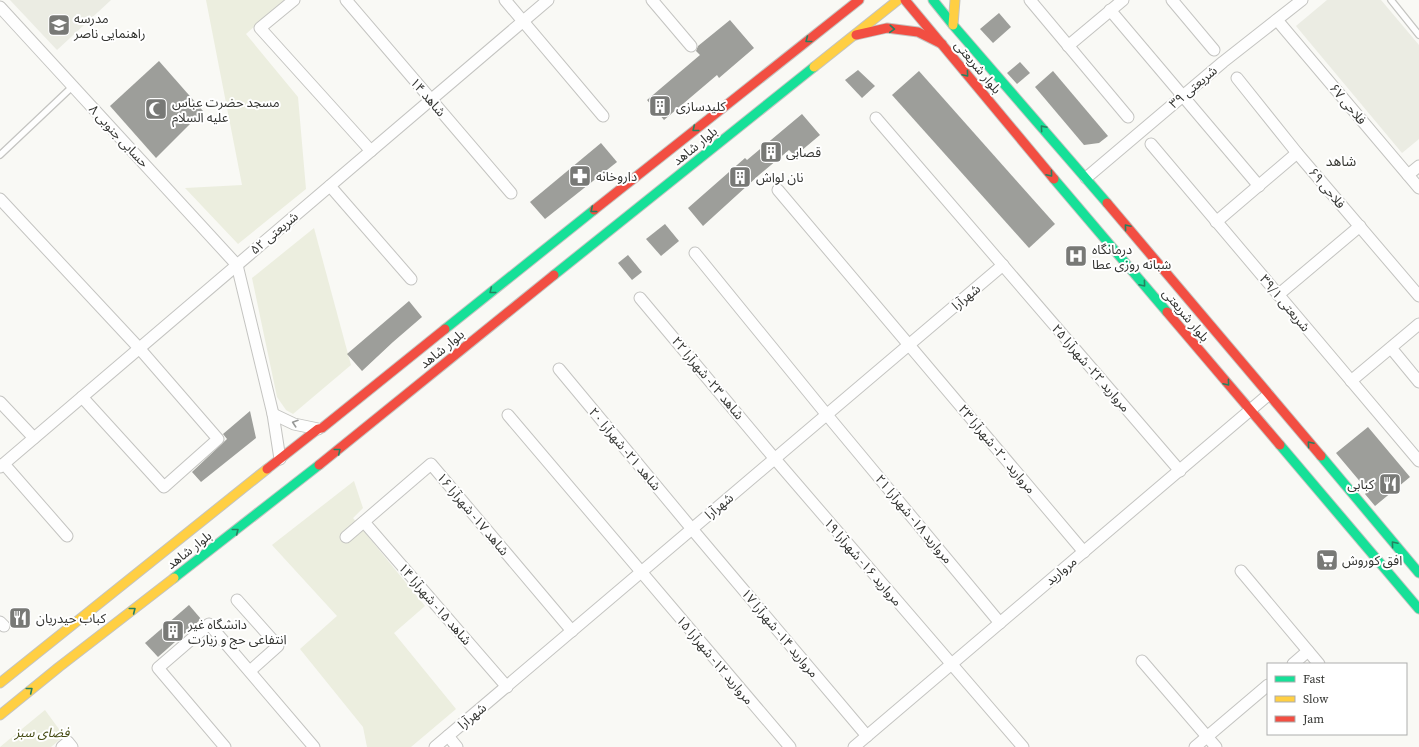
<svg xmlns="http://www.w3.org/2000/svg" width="1419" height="747" viewBox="0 0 1419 747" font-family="'Source Serif 4','Noto Sans Arabic',serif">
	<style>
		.built { fill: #ebece3 }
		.green { fill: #eceedf }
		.building { fill: #9d9e9a }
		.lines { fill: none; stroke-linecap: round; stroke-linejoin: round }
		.lane-casing { stroke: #c4c4c1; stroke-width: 8 }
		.street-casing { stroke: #c4c4c1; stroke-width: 13 }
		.fast-casing { stroke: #c4c4c1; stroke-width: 11 }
		.slow-casing { stroke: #c4c4c1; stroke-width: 11 }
		.jam-casing { stroke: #c4c4c1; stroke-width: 11 }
		.lane { stroke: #fefefe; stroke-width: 5.5 }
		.street { stroke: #fefefe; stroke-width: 11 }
		.fast { stroke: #16e098; stroke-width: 9 }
		.slow { stroke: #ffcf43; stroke-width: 9 }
		.jam { stroke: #f24e42; stroke-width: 9 }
		.oneway { stroke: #26815f }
		.oneway2 { stroke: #989998 }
		.labels { text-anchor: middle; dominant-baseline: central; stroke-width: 4; stroke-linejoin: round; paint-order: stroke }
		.poi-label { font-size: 13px; fill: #333431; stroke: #fff; text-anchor: start }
		.street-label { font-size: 13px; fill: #333431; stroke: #fff }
		.park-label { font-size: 13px; font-style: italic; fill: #434911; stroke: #fff }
		.neighbourhood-label { font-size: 14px; fill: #373832; stroke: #fff }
	</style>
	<rect width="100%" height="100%" fill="#f9f9f5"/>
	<g class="built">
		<polygon points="10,0 111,0 57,50"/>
		<polygon points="1327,0 1381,0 1419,45 1419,139 1402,153 1296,26"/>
	</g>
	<g class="green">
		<polygon points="206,0 284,0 246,34 298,97 306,189 238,244 185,188 242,185"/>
		<polygon points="314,228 351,365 293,414 286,410 277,397 252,278"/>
		<polygon points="354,481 363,508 353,518 425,606 394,633 456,709 411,747 367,747 363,727 300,649 337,616 272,545"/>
		<polygon points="45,710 64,736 51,747 0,747"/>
	</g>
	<g class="building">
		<polygon points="999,13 1011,27 993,43 980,29"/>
		<polygon points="730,20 754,48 719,78 717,75 664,120 647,100 700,55 696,51 698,46"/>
		<polygon points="159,61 203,111 156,158 110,106"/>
		<polygon points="1020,62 1030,73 1017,84 1007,73"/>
		<polygon points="858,70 875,86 862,98 845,80"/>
		<polygon points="919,71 1055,224 1029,248 892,95"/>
		<polygon points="1053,71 1108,136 1099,143 1084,145 1035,87"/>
		<polygon points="802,114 820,135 795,156 789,150 759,175 703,226 688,208 745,158 747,160"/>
		<polygon points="601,143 617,162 545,219 530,202"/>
		<polygon points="665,224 679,241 661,256 646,239"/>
		<polygon points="628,255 642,272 632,280 618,263"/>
		<polygon points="409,301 422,317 393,342 362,371 347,354"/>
		<polygon points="250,411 256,438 201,482 192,472 227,439 223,434"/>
		<polygon points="1368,427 1410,477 1375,506 1365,494 1368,491 1336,453"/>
		<polygon points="189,605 201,619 158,657 145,643"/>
	</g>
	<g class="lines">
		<g class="lane-casing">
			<g id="lane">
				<polyline points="1391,0 1419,35"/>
				<polyline points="0,155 73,86"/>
			</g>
		</g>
		<g class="street-casing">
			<g id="street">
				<polyline points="294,0 260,28 371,151"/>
				<polyline points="346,0 511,193"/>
				<polyline points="505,0 603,116"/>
				<polyline points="652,0 691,46"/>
				<polyline points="1030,0 1128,117"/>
				<polyline points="1172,0 1214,50"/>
				<polyline points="0,7 237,265 273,414 280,459"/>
				<polyline points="1110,10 1259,186"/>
				<polyline points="1277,20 1419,188"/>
				<polyline points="1068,46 1123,0"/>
				<polyline points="1237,78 1297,153 1419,296"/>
				<polyline points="876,118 1180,471"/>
				<polyline points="1151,144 1419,461"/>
				<polyline points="1408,175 1419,166"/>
				<polyline points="1086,178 1223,62 1302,0"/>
				<polyline points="330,186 411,279"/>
				<polyline points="778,190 1084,552"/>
				<polyline points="0,199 139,348 218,439 164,487 82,397"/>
				<polyline points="1216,222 1297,153"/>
				<polyline points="695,253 827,415 1000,623"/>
				<polyline points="1278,295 1360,226"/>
				<polyline points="640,298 775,459 1023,747"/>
				<polyline points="1391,348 1419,382"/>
				<polyline points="559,369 692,529 867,736"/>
				<polyline points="1351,381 1419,324"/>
				<polyline points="0,402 34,438"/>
				<polyline points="273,414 294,424 318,429"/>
				<polyline points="508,415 790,747"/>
				<polyline points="4,464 67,536"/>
				<polyline points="0,467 548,0"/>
				<polyline points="364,522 507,687"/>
				<polyline points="346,537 431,464 572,631"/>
				<polyline points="1241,571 1319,664"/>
				<polyline points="237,600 278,646 250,671"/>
				<polyline points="0,622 4,626"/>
				<polyline points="1142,661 1216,747"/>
				<polyline points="1293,664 1308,651"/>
				<polyline points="448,736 457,747"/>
				<polyline points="62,747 68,742 72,747"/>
				<polyline points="225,747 158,668 209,624 314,747"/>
				<polyline points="435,747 1003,265"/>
				<polyline points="854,747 1268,395"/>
				<polyline points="1195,747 1268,685"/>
			</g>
		</g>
		<g class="fast-casing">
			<g id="fast">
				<polyline points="933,0 953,25 1107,203"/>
				<polyline points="1054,179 1167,312"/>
				<polyline points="554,275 814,67"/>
				<polyline points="445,329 594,210"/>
				<polyline points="1280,445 1419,609"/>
				<polyline points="1321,456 1419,573"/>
				<polyline points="174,578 319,465"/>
			</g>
		</g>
		<g class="slow-casing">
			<g id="slow">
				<polyline points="953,25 955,0"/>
				<polyline points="814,67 898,0"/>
				<polyline points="0,683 267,469"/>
				<polyline points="0,715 59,667 174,578"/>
			</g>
		</g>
		<g class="jam-casing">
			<g id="jam">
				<polyline points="905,0 1054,179"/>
				<polyline points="856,35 887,28 918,32 942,44"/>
				<polyline points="1107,203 1321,456"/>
				<polyline points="594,210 859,0"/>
				<polyline points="1167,312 1280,445"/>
				<polyline points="319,465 554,275"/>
				<polyline points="267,469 318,429 322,428 445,329"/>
			</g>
		</g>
		<use href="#lane" class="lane"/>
		<use href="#street" class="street"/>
		<use href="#fast" class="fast"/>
		<use href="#slow" class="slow"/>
		<use href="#jam" class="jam"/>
	</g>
	<defs><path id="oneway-chevron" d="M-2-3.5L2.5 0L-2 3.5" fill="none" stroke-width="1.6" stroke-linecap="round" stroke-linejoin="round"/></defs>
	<g class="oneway">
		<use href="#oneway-chevron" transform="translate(892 29) rotate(4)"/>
		<use href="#oneway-chevron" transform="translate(808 40) rotate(142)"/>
		<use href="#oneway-chevron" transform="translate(966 74) rotate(50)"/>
		<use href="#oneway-chevron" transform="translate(1043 128) rotate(-131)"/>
		<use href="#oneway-chevron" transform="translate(695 129) rotate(141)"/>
		<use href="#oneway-chevron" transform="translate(1050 174) rotate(50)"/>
		<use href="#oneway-chevron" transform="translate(593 210) rotate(141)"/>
		<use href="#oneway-chevron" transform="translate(1127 227) rotate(-130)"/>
		<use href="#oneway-chevron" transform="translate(1143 284) rotate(50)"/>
		<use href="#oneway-chevron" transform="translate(492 291) rotate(141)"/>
		<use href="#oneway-chevron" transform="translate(1227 383) rotate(50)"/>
		<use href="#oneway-chevron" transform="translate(1310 444) rotate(-130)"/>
		<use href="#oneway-chevron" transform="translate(338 451) rotate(-39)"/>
		<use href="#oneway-chevron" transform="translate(236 531) rotate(-38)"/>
		<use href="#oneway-chevron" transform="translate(1394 544) rotate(-130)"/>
		<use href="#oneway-chevron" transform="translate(133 610) rotate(-38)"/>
		<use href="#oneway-chevron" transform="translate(30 690) rotate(-39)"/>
	</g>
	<use class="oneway2" href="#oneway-chevron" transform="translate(295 423) rotate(-162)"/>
	<defs>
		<g id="school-square" transform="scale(1.15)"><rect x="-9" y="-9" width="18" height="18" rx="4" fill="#787976" stroke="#fff"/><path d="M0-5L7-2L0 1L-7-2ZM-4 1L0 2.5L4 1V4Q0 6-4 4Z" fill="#fff"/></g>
		<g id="building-square" transform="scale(1.15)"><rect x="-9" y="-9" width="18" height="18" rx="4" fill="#787976" stroke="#fff"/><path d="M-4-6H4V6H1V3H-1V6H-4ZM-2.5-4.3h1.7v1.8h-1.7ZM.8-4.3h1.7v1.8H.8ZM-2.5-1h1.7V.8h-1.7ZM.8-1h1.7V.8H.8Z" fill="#fff"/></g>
		<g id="mosque-square" transform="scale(1.15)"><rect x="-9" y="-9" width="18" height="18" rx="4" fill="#787976" stroke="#fff"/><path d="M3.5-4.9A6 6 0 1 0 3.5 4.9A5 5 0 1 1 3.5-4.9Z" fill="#fff"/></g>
		<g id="pharmacy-square" transform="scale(1.15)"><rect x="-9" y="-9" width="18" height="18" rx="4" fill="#787976" stroke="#fff"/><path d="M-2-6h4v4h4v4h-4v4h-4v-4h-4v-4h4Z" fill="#fff"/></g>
		<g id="hospital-square" transform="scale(1.15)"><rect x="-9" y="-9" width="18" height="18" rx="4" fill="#787976" stroke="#fff"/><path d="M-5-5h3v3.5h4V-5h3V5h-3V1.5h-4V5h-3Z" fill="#fff"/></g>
		<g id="restaurant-square" transform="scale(1.15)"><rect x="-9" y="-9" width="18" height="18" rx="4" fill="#787976" stroke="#fff"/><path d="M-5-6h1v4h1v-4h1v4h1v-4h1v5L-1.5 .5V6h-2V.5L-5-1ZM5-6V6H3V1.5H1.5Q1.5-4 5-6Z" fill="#fff"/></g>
		<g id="supermarket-square" transform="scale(1.15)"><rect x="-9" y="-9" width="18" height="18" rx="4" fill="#787976" stroke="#fff"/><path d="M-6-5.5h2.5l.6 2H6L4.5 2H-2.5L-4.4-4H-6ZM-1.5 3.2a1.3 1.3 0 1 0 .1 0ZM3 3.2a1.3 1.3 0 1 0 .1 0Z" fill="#fff"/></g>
	</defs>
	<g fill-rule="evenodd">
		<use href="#school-square" x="59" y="25"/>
		<use href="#building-square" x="660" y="106"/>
		<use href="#mosque-square" x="156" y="109"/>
		<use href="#building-square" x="771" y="152"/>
		<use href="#pharmacy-square" x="580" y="176"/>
		<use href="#building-square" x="740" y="177"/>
		<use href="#hospital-square" x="1076" y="256"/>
		<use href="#restaurant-square" x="1390" y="484"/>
		<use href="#supermarket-square" x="1327" y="560"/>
		<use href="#restaurant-square" x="20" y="618"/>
		<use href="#building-square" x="173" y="631"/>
	</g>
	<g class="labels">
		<g class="poi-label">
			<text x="74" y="18">مدرسه<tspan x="74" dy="15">راهنمایی ناصر</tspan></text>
			<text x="172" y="102">مسجد حضرت عباس<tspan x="172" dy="15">علیه السلام</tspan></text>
			<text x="676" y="106">کلیدسازی</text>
			<text x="786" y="152">قصابی</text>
			<text x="596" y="176">داروخانه</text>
			<text x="756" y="177">نان لواش</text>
			<text x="1092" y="249">درمانگاه<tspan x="1092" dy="15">شبانه روزی عطا</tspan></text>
			<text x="1374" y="484" text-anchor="end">کبابی</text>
			<text x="1342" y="560">افق کوروش</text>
			<text x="36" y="618">کباب حیدریان</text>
			<text x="188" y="624">دانشگاه غیر<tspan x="188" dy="15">انتفاعی حج و زیارت</tspan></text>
		</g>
		<g class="street-label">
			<text transform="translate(978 67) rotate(50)">بلوار شریعتی</text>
			<text transform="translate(1193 87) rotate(-40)">شریعتی ۳۹</text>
			<text transform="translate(428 97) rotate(49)">شاهد ۱۴</text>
			<text transform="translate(1348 104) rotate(50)">فلاحی ۶۷</text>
			<text transform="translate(119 136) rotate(47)">حسابی جنوبی ۸</text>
			<text transform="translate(695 146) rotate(-39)">بلوار شاهد</text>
			<text transform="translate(1327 188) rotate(50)">فلاحی ۶۹</text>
			<text transform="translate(274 233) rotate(-40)">شریعتی ۵۲</text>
			<text transform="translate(966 297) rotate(-40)">شهرآرا</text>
			<text transform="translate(1285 303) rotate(50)">شریعتی ۳۹/۱</text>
			<text transform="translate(1186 315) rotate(50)">بلوار شریعتی</text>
			<text transform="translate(442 349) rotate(-39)">بلوار شاهد</text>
			<text transform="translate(1091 368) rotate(49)">مروارید ۲۲- شهرآرا ۲۵</text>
			<text transform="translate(708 378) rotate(50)">شاهد ۲۳- شهرآرا ۲۲</text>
			<text transform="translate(625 449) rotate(50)">شاهد ۲۱- شهرآرا ۲۰</text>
			<text transform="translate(997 449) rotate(50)">مروارید ۲۰- شهرآرا ۲۳</text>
			<text transform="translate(719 506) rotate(-40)">شهرآرا</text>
			<text transform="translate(473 514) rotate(50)">شاهد ۱۷- شهرآرا ۱۶</text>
			<text transform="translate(914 519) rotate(50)">مروارید ۱۸- شهرآرا ۲۱</text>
			<text transform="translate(189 550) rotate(-38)">بلوار شاهد</text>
			<text transform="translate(863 562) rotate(49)">مروارید ۱۶- شهرآرا ۱۹</text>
			<text transform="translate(1061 571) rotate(-40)">مروارید</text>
			<text transform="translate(435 604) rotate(49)">شاهد ۱۵- شهرآرا ۱۴</text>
			<text transform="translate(780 633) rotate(50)">مروارید ۱۴- شهرآرا ۱۷</text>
			<text transform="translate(715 660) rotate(50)">مروارید ۱۲- شهرآرا ۱۵</text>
			<text transform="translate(472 716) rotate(-40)">شهرآرا</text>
		</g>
		<g class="park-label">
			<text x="42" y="732">فضای سبز</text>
		</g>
		<g class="neighbourhood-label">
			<text x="1341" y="161">شاهد</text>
		</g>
	</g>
	<rect x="1267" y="663" width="140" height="72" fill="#ffffff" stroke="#adaead"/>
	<rect x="1275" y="676" width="20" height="6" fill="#16e098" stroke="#adaead"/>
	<text x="1303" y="683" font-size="12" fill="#333431">Fast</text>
	<rect x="1275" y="696" width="20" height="6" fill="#ffcf43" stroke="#adaead"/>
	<text x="1303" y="703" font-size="12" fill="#333431">Slow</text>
	<rect x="1275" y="716" width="20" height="6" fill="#f24e42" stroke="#adaead"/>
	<text x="1303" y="723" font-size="12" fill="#333431">Jam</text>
</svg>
